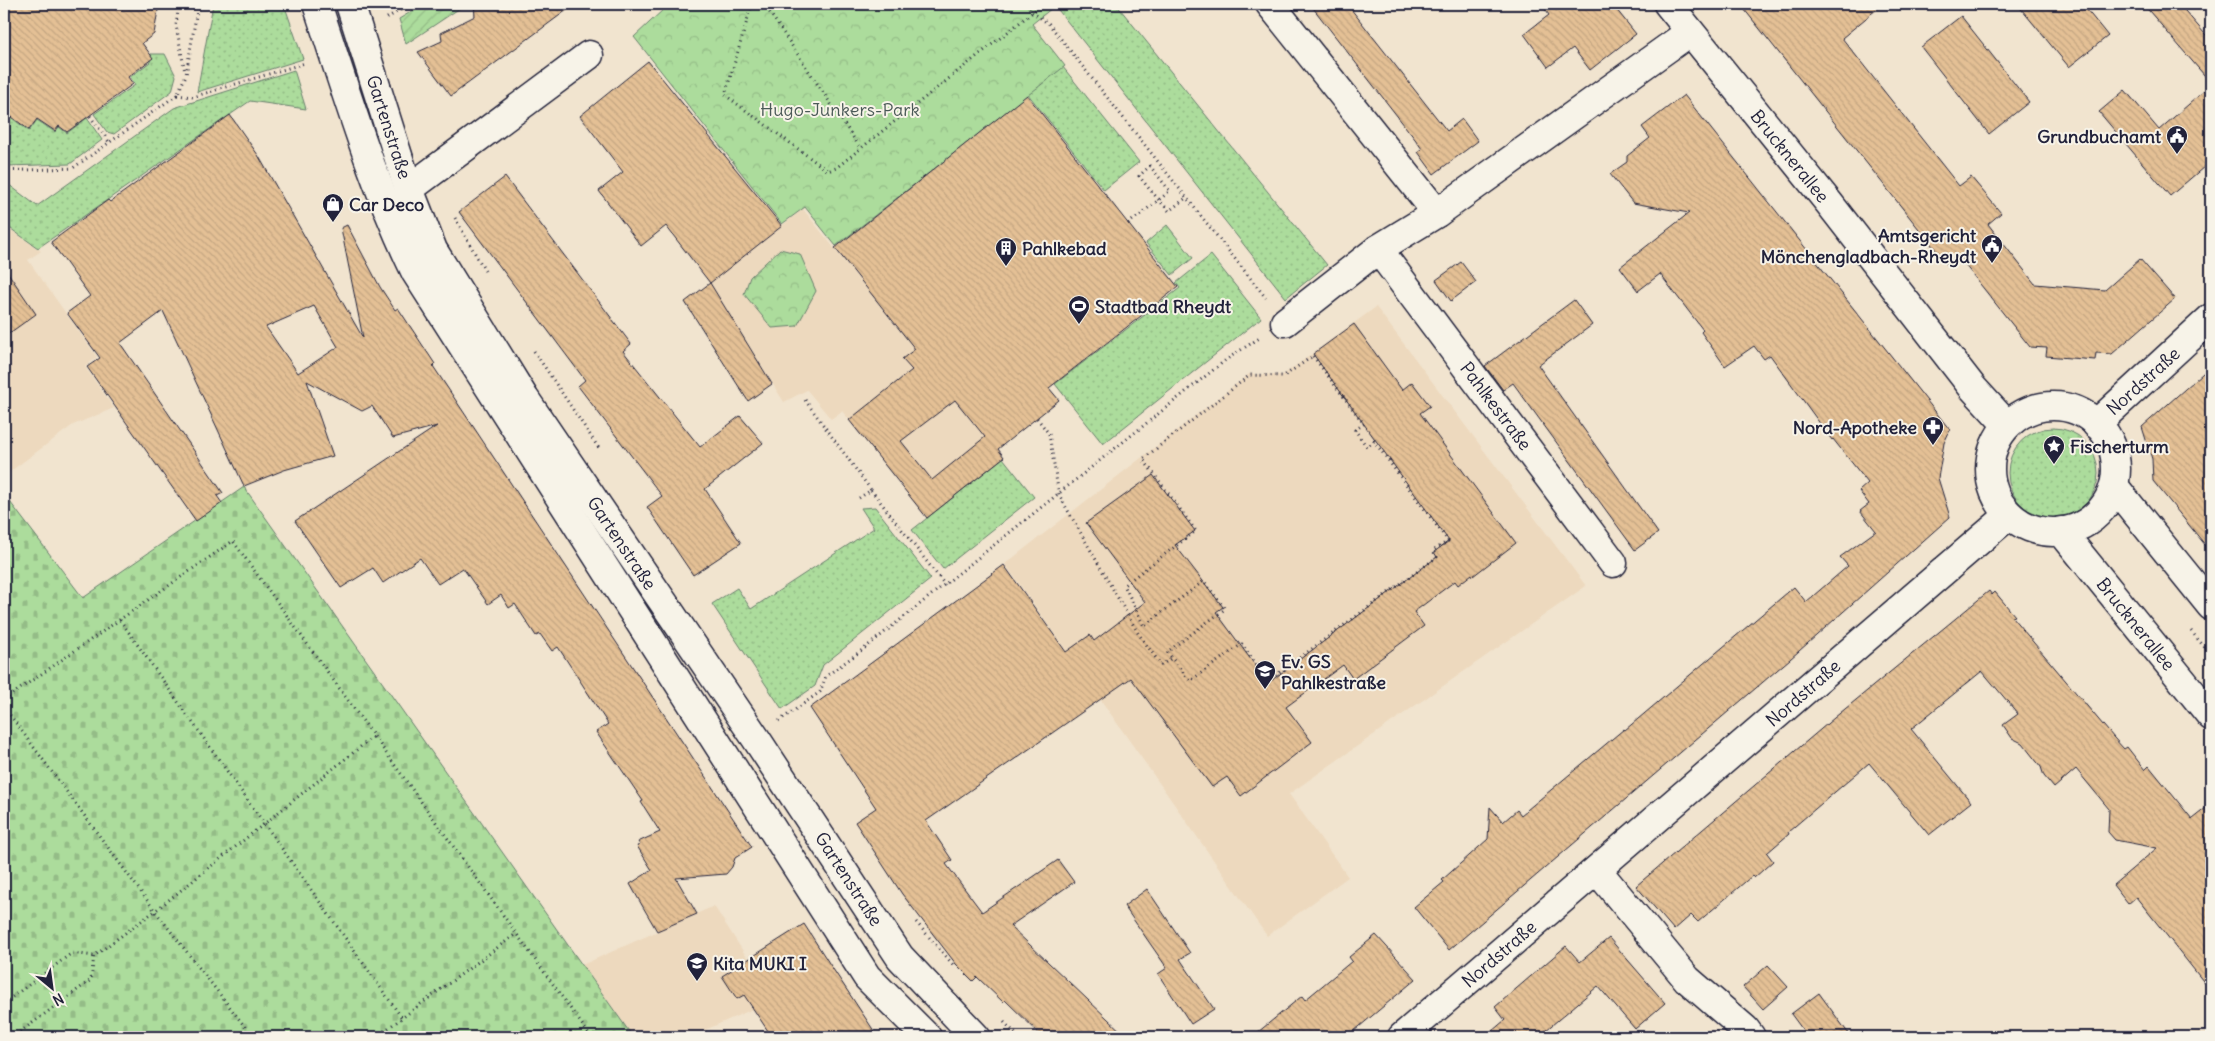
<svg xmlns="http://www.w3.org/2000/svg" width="2215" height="1041" viewBox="0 0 2215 1041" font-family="Delius,sans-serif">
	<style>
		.built { fill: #edd9be }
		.grass { fill: url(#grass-dots); stroke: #677f6c }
		.cemetery { fill: url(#cemetery-stones); stroke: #677f6c }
		.park { fill: url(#park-crowns); stroke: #677f6c }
		.garden { fill: url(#garden-furrows); stroke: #677f6c }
		.building { fill: url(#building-back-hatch); stroke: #22223b; fill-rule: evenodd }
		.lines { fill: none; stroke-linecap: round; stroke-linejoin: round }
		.minor-casing { stroke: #22223b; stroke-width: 31 }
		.major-casing { stroke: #22223b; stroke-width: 31 }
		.path { stroke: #22223b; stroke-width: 3; stroke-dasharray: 1 4; stroke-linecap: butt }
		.minor { stroke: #f7f3e8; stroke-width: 28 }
		.major { stroke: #f7f3e8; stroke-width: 28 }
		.labels { text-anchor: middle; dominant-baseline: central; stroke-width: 4; stroke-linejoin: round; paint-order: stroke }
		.park-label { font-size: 18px; fill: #4b5a58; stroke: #f7f3e8 }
		.street-label { font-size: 18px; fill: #22223b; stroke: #f7f3e8 }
		.poi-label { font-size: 18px; font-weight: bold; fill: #22223b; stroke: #f7f3e8; text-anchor: start }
	</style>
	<defs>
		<pattern id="grass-dots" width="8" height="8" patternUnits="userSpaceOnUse" patternTransform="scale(1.25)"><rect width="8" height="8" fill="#acdc9c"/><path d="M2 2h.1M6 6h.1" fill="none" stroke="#94bc87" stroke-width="1.8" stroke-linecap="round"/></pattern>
		<pattern id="cemetery-stones" width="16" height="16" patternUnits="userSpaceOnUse" patternTransform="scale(1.25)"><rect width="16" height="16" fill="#acdc9c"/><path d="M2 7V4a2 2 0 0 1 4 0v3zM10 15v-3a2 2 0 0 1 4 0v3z" fill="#94bc87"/></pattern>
		<pattern id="park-crowns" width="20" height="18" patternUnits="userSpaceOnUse" patternTransform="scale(1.25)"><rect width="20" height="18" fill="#acdc9c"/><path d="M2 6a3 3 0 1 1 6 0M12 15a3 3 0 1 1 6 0" fill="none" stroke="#94bc87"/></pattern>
		<pattern id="garden-furrows" width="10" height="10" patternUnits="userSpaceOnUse" patternTransform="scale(1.25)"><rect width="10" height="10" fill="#acdc9c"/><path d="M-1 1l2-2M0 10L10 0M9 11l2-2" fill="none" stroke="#94bc87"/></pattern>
		<pattern id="building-back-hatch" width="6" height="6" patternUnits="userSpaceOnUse" patternTransform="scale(1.25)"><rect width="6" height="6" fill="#e4c095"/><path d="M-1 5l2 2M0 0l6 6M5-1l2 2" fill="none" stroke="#c3a581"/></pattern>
	</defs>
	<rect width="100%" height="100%" fill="#f1e4cf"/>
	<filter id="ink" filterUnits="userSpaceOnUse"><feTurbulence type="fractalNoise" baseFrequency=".02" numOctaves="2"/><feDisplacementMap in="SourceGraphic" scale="10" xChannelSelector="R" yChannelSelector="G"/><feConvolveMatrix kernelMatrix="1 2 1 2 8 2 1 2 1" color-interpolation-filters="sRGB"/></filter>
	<g filter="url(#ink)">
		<g class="built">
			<polygon points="803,209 985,437 927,518 842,411 831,419 807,390 784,402 709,283"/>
			<polygon points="4,225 41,251 28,260 97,357 85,367 114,408 73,425 4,476"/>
			<polygon points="1376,307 1586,586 1289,794 1348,877 1267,936 1005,564 1249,374 1283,375"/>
			<polygon points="714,906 748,959 804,924 829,963 753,1009 689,1037 633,1037 582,965"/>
		</g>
		<g class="grass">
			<polygon points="213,4 284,4 303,59 197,92"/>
			<polygon points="1057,4 1116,4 1327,265 1286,298 1055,6"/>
			<polygon points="1026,21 1139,162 1104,190 1027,93"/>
			<polygon points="151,54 165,54 176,76 172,91 114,134 107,132 94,114 135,85 130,77 150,62"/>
			<polygon points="294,70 306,109 250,101 38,248 4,224 4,181 37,206 174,108"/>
			<polygon points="4,112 29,131 37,120 55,132 59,127 67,133 87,118 102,140 70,164 7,166 4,163"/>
			<polygon points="1167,225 1193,258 1172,275 1146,243"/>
			<polygon points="1211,255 1261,318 1103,444 1055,384 1180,288 1176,283"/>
			<circle cx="2053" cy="473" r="45"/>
			<polygon points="1003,458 1034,497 943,569 912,530"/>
			<polygon points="875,507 931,579 823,665 815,686 782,709 712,604 737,588 751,609 874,528 861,508"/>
		</g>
		<polygon class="cemetery" points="244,487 582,965 633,1037 4,1037 4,494 83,598"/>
		<g class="park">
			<polygon points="666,4 1057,4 1032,24 1065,66 836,246 805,207 782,224 634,37 665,8"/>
			<polygon points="780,249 800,254 816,291 797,326 772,328 744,294 750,277"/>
		</g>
		<polygon class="garden" points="424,4 466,4 406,44 399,19"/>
		<g class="building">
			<polygon points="4,4 159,4 154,34 142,43 153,58 128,77 133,84 67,132 59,126 55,131 37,119 29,130 4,111"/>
			<polygon points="474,4 575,4 451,96 418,52 442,41 441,33 475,16"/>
			<polygon points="1310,4 1347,4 1447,131 1462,119 1478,141 1434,174 1418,152 1422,149 1415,139"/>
			<polygon points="1541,4 1612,4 1636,34 1590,70 1573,48 1548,67 1524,34 1549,15"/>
			<polygon points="1740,4 1883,4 1842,38 1959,186 1971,177 2001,213 1988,224 2035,284 2105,290 2140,259 2175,299 2112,354 2096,353 2095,360 2046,356 2047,348 2030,347 1961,260 1950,268"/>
			<polygon points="2017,4 2082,4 2108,36 2069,67"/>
			<polygon points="2143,4 2179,4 2211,41 2211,83"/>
			<polygon points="1961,16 2029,102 1989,134 1921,47"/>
			<polygon points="648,61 782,226 710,283 666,226 641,246 599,191 623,172 580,116"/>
			<polygon points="2211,85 2211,161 2170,196 2099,112 2125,90 2159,130"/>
			<path d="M1027 95 1178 287 1049 388 1059 400 998 449 1004 457 927 518 849 420 912 370 902 359 915 349 835 248ZM955 400 985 437 932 480 901 441Z"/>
			<polygon points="1684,95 1950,430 1944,443 1938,478 1950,517 1790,659 1449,950 1414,907 1444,882 1442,880 1488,839 1490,807 1503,822 1517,810 1521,815 1624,729 1625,730 1794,587 1806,602 1848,566 1840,557 1876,531 1860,511 1869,504 1859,491 1868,483 1833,439 1832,440 1770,355 1764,359 1754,346 1725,366 1701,332 1703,330 1660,274 1638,291 1620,267 1689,213 1633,203 1610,174 1627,162 1627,156 1650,138 1642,127"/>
			<path d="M230 115 258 155 363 338 341 228 347 225 380 287 395 310 398 308 435 364 433 366 752 847 735 858 732 867 726 874 676 878 697 914 657 931 643 907 630 884 652 870 637 846 640 845 638 842 660 832 641 802 643 801 596 732 608 724 558 647 552 651 540 634 536 636 515 604 509 608 501 595 488 604 463 568 438 584 420 558 383 583 373 568 341 588 295 521 437 426 393 438 372 406 362 411 307 381 333 456 284 470 244 486 163 311 120 343 223 493 217 496 222 503 196 521 87 367 100 358 67 313 90 296 51 242 108 200 110 202ZM314 306 338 347 298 373 266 327Z"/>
			<polygon points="505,177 631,344 623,351 700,447 740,416 763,443 705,489 741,543 693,575 647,507 662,496 578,386 585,380 459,212"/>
			<polygon points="1461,262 1476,282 1451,301 1436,280"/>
			<polygon points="4,267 36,314 4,337"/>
			<polygon points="710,283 772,384 748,401 685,302"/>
			<polygon points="1574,300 1592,325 1538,365 1658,533 1635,550 1513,383 1503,390 1485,366"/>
			<polygon points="1354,324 1402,390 1412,382 1430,406 1420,413 1516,543 1473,576 1472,574 1458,585 1455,581 1414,612 1424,626 1353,679 1343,665 1286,707 1312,742 1241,796 1227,777 1212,787 1131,678 926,821 952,860 946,864 982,912 1058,860 1074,882 1010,926 1127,1037 1043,1037 1005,1000 1003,1002 977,977 973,981 956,964 902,894 855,822 876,808 810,708 1004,565 1066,652 1090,635 1094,641 1145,602 1086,523 1153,475 1195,531 1175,545 1223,607 1216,612 1268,683 1437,557 1434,552 1449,541 1313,354"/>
			<polygon points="2211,366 2211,552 2153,481 2152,459 2142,427"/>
			<polygon points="1989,591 1992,595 1995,592 2015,616 2012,617 2114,738 2124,749 2127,747 2145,770 2149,766 2192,819 2211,804 2211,991 2136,897 2128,904 2113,885 2157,848 2115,840 2108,832 2109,809 2076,769 2054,788 2044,776 2041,767 2022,743 2012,738 2003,725 2018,714 1982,671 1911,729 1971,802 1929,835 1869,763 1788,832 1789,834 1767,853 1773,861 1754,878 1752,876 1698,922 1691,915 1674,930 1636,886 1834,718"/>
			<polygon points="1147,889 1190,953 1180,959 1214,1009 1191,1024 1158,974 1167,968 1124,906"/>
			<polygon points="804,924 829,963 878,1037 772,1037 744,995 737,999 722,976"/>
			<polygon points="1376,935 1416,979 1347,1037 1252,1037 1302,996 1305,1000 1352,961 1349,957"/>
			<polygon points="1609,938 1665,1003 1635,1029 1598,986 1538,1037 1485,1037 1505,1020 1495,1007 1566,946 1580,962"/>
			<polygon points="1768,965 1788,987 1763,1009 1743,987"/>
			<polygon points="1819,993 1851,1037 1808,1037 1791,1014"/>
		</g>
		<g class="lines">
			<g class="minor-casing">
				<g id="minor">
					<polyline points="1270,4 1437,213"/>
					<polyline points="1668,4 1829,203 1973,388 2007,425"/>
					<polyline points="409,189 589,55"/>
					<polyline points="1378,249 1613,563"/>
					<polyline points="1285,322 1378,249 1437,213 1690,32"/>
					<circle cx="2053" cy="469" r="63"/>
					<polyline points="2096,424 2211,318"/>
					<polyline points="2114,486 2211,606"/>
					<polyline points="2061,531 2211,716"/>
					<polyline points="1597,870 1687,979 1745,1029 1751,1037"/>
					<polyline points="1402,1037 2009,515"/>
				</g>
			</g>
			<g class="major-casing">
				<g id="major">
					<path d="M317 4C347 95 374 187 416 273L867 977 927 1037"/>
					<polyline points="350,4 406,181 433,250 525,399 755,737 900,957 976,1037"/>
				</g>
			</g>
			<g class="path">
				<polyline points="179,4 176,25 185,72"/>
				<polyline points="752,4 725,95 828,171 836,168 1043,4"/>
				<polyline points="764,4 861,149"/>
				<polyline points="1026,4 1032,12 1049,24 1266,298"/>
				<polyline points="387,18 410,4"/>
				<polyline points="177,95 193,97 305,63"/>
				<polyline points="90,116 109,142"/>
				<polyline points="4,171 73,168 177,95 186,75 198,4"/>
				<polyline points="455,218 485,271"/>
				<path d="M1128 224 1170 191 1150 166 1139 176C1148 188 1159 200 1169 211L1186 198"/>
				<polyline points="534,351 600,450"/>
				<polygon points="1313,356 1364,424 1355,430 1367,447 1374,441 1448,541 1433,551 1437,557 1268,681 1242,644 1190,681 1167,652 1225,609 1204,581 1144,626 1124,585 1196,531 1143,459 1250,375 1284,376"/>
				<polyline points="805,400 871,490 856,500"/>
				<polyline points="1037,418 1049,434 1059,495 1138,633 1161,665 1172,658"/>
				<polyline points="871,490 945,585"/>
				<polyline points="120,620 402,1018"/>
				<polyline points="2191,631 2211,655"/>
				<polyline points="4,700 233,541 591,1037"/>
				<polyline points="4,707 155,911 253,1037"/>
				<polyline points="779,721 820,692 826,676 865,648 1227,359 1261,337"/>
				<polyline points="916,922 955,967"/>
				<polyline points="4,1003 72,953 94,956 155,911 374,736"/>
				<polyline points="1004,1022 1019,1037"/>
				<polyline points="16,1035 91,980 94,956"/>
				<polyline points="376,1037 516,934"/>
			</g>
			<use href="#minor" class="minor"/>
			<use href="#major" class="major"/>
		</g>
	</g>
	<defs>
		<g id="civic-pin" transform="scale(1.125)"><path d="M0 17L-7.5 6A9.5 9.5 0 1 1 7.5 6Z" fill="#22223b" stroke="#f7f3e8"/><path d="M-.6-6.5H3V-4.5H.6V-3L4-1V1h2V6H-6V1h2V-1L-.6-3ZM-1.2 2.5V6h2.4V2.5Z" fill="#fff"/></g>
		<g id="shop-pin" transform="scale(1.125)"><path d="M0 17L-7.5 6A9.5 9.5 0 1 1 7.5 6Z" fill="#22223b" stroke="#f7f3e8"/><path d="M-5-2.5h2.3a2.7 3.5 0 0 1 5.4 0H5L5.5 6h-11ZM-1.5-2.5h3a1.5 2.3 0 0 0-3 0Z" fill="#fff"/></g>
		<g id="building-pin" transform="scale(1.125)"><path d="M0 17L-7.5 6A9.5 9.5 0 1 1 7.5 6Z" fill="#22223b" stroke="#f7f3e8"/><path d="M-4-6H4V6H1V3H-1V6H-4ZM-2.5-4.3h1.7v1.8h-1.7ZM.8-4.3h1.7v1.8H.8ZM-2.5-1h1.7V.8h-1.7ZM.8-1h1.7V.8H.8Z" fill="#fff"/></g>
		<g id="stadium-pin" transform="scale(1.125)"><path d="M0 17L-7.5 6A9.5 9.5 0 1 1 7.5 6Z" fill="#22223b" stroke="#f7f3e8"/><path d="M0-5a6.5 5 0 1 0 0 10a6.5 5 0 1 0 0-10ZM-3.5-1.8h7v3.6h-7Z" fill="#fff"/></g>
		<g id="pharmacy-pin" transform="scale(1.125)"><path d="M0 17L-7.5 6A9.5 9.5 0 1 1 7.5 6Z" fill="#22223b" stroke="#f7f3e8"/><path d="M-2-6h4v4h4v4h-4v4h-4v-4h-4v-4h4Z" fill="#fff"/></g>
		<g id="sight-pin" transform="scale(1.125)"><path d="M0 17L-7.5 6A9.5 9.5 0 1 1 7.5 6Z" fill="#22223b" stroke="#f7f3e8"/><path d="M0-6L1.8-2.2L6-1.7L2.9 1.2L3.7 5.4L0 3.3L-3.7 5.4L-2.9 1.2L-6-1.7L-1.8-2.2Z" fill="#fff"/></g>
		<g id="school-pin" transform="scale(1.125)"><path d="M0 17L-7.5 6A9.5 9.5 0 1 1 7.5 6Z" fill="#22223b" stroke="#f7f3e8"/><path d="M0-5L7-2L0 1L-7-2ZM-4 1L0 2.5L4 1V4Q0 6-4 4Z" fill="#fff"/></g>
	</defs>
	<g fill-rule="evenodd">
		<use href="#civic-pin" x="2177" y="136"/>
		<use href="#shop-pin" x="333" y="204"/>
		<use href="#civic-pin" x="1992" y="245"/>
		<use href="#building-pin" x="1006" y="248"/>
		<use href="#stadium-pin" x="1079" y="306"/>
		<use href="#pharmacy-pin" x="1933" y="427"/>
		<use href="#sight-pin" x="2054" y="446"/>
		<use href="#school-pin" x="1265" y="671"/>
		<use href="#school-pin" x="697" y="963"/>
	</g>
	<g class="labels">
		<g class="park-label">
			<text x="840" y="109">Hugo-Junkers-Park</text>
		</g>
		<g class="street-label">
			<text transform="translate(389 127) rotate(72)">Gartenstraße</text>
			<text transform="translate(1790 156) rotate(51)">Brucknerallee</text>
			<text transform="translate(2143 381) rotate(-42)">Nordstraße</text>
			<text transform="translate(1496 406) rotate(53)">Pahlkestraße</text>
			<text transform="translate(622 543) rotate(56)">Gartenstraße</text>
			<text transform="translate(2136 624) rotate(51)">Brucknerallee</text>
			<text transform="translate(1803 693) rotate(-41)">Nordstraße</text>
			<text transform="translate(849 879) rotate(57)">Gartenstraße</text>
			<text transform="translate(1499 954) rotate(-41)">Nordstraße</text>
		</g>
		<g class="poi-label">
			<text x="2161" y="136" text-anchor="end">Grundbuchamt</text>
			<text x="349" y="204">Car Deco</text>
			<text x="1976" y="235" text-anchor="end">Amtsgericht<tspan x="1976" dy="21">Mönchengladbach-Rheydt</tspan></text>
			<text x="1022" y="248">Pahlkebad</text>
			<text x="1095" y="306">Stadtbad Rheydt</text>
			<text x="1917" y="427" text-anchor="end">Nord-Apotheke</text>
			<text x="2070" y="446">Fischerturm</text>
			<text x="1281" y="661">Ev. GS<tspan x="1281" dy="21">Pahlkestraße</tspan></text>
			<text x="713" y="963">Kita MUKI I</text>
		</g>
	</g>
	<rect width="2215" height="1041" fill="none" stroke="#f7f3e8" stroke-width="20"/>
	<rect x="10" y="10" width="2195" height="1021" fill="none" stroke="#22223b" stroke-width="2" filter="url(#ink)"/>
	<g transform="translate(52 988) rotate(151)" stroke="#f7f3e8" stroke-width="4" paint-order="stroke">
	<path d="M0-4L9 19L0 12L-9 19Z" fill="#22223b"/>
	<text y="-8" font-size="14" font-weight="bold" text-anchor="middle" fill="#22223b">N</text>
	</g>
</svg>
